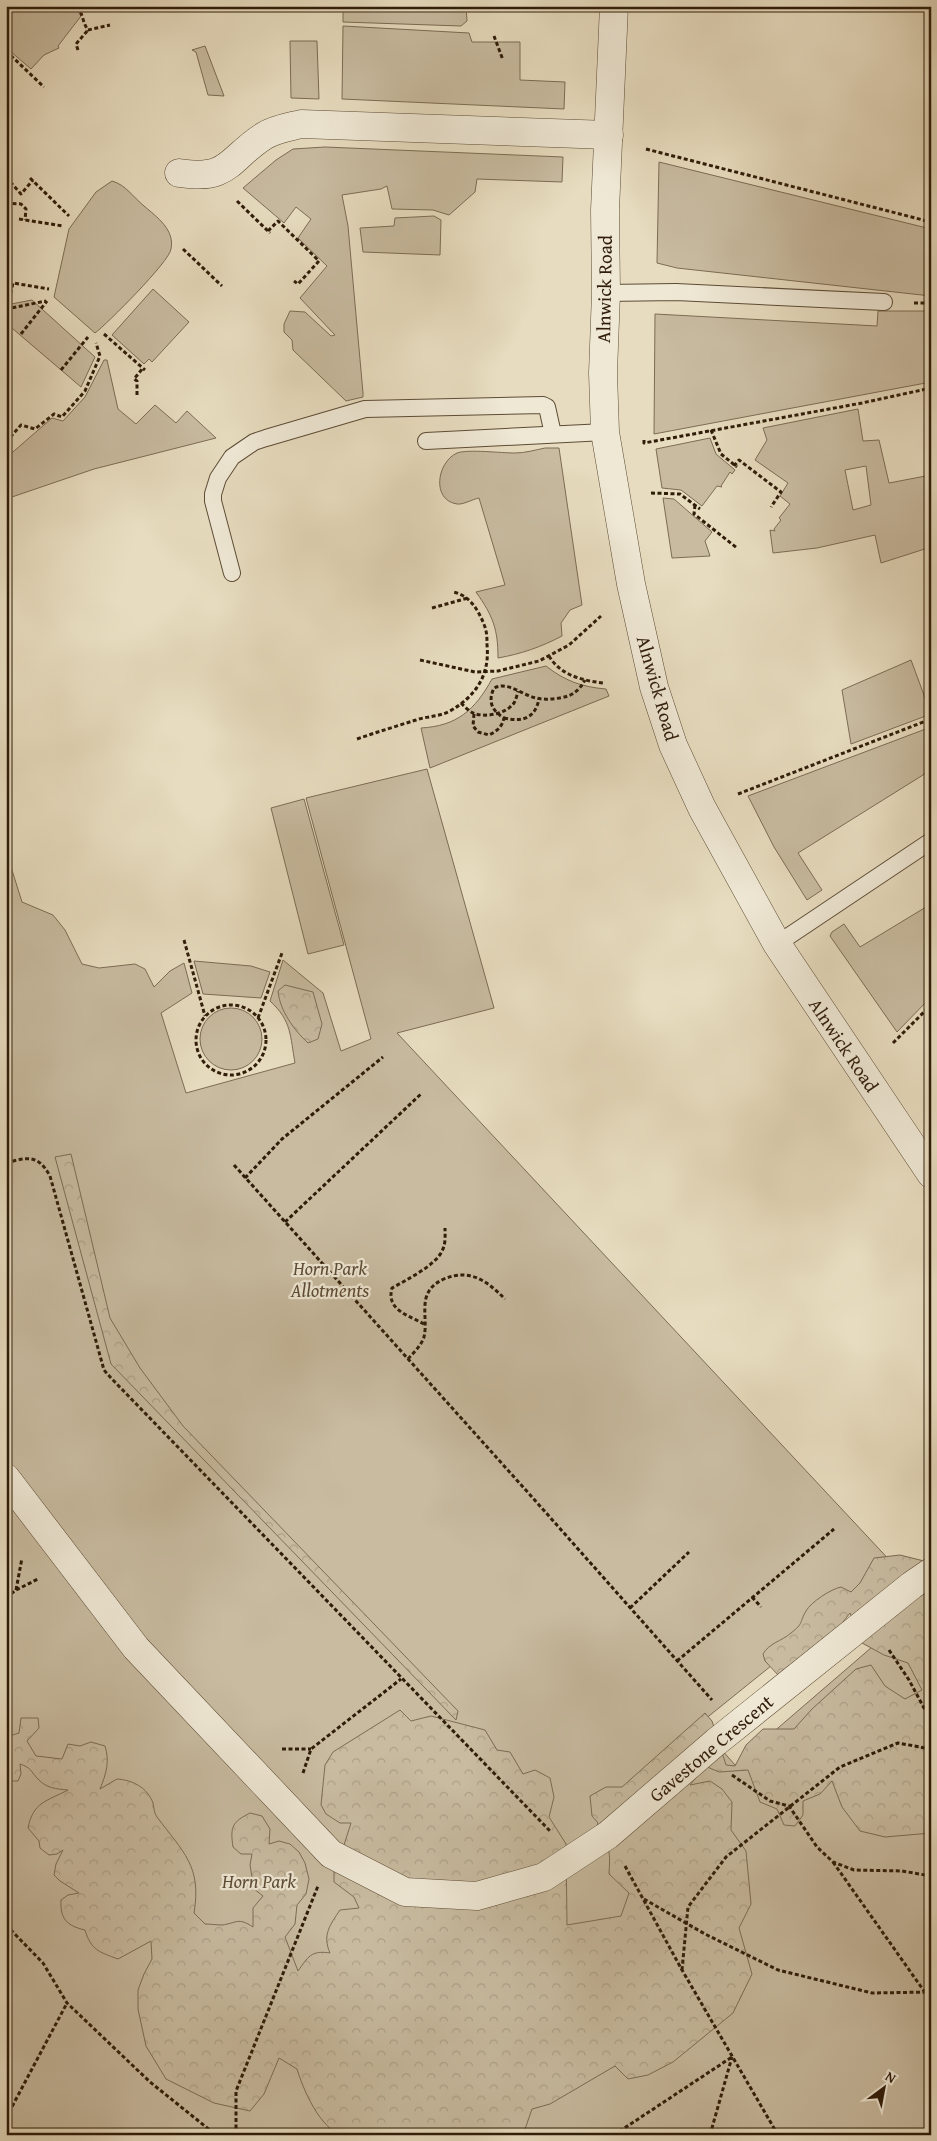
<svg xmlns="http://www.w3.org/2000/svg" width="937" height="2141" viewBox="0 0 937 2141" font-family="'Gentium Book Plus',serif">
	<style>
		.green { fill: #c8bba0; stroke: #7c6c54; fill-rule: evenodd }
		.forest { fill: url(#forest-crowns); stroke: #7c6c54 }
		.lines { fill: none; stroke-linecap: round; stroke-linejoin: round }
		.lane-casing { stroke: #5d4c36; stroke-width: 18 }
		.street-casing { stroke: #5d4c36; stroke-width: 29 }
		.path { stroke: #2f1c09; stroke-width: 3; stroke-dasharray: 4 2.5; stroke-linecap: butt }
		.lane { stroke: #efe8d5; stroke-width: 16 }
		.street { stroke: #efe8d5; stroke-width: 28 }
		.labels { text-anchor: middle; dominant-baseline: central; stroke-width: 4.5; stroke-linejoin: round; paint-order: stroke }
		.street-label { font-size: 19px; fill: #2f1c09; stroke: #efe8d5 }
		.park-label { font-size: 19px; font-style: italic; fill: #5d4c36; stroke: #efe8d5 }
	</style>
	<defs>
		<pattern id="forest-crowns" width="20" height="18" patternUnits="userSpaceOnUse" patternTransform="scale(1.25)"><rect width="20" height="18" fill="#c8bba0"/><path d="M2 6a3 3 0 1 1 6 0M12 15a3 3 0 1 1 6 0" fill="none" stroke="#aca088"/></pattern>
	</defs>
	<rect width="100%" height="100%" fill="#e7dcbf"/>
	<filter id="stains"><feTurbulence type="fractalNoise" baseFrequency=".004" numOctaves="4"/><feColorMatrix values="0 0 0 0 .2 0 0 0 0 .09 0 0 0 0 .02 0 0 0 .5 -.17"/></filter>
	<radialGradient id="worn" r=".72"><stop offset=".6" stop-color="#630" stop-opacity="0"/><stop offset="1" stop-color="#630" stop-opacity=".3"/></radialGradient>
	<g class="green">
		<polygon points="6,6 74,6 81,16 58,46 59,48 44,55 31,69 10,51 11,33 6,29"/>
		<polygon points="343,6 466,6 467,21 461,26 343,22"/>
		<polygon points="343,26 469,33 472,42 520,42 520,80 565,82 564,109 342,99"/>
		<polygon points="290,41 317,41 319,99 291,98"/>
		<polygon points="205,46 224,96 208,95 196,52 192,50"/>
		<polygon points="325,147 563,157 562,182 477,179 475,192 449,215 433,210 392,209 387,186 381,189 342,195 348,226 363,393 363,397 346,401 293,350 292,340 284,332 284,324 290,311 305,312 331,336 335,335 300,298 327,266 298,238 311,219 296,207 284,223 243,188 276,160 293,149"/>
		<polygon points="659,162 931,229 931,296 677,268 657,263"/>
		<path d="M112 181C126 185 133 197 144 206 157 217 175 230 171 249 170 261 107 324 95 333L54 297 69 229 96 192Z"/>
		<polygon points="434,216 441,220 440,255 363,252 360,228 394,226 395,218"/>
		<polygon points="153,289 189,322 152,362 149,359 144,364 112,335"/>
		<polygon points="32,300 95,357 81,387 6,323 6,305"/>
		<polygon points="878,311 931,311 931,382 654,434 655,314 877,326"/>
		<polygon points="104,360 107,360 118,409 136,424 155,405 176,423 187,411 216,438 94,469 6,499 6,458 52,418 63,421 85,397"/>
		<path d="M858 409 863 441 879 440 889 483 931 475V547L881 563 875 535 817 548 773 553 770 530 775 531 774 529 781 520 779 518 790 504 780 496 788 483 755 460 767 440 763 428ZM866 466 871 505 853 510 845 470Z"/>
		<polygon points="710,438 716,454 735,470 732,474 730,472 721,486 722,487 717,486 702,506 681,490 662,488 656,449"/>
		<path d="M545 448H559L582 605 570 610 561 623 562 636C541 647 521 654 498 658 498 629 493 616 476 592L505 585 479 498C473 499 463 505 457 504 431 500 437 462 457 453 468 449 501 453 515 453 525 453 535 450 545 448Z"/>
		<polygon points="663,498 674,499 712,532 705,541 710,556 672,558"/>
		<polygon points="911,660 931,714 851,744 842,690"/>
		<path d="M546 666C565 681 582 687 606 689L609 696 430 768 421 728C457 726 475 710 492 679Z"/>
		<polygon points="931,727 931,770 798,853 822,890 807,900 774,847 748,796"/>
		<path d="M427 769 494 1008 397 1033 895 1566 699 1724 735 1765 922 1604 931 1616V2135H6V851L22 902 53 915 65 930 82 964 99 968 135 964 145 969 154 987 170 971 184 963 192 993 161 1013 186 1093 295 1063C290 1036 292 1021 270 1001L283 960 323 993 341 1051 371 1039 306 798Z"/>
		<polygon points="304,799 344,945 308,954 271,808"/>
		<polygon points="931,904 931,997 897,1032 830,936 832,932 844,924 860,947"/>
		<polygon points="194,961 251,966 270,972 261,998 203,994"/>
		<circle cx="231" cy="1039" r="31"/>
	</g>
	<g class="forest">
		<path d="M285 985 313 992 322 1024 318 1039 308 1043C294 1030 280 1011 278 991Z"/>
		<polygon points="71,1154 110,1318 140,1368 183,1426 458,1711 456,1720 111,1364 55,1157"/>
		<path d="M900 1555 924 1561 931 1566V1833L885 1837 860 1831 842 1807 832 1781 820 1794 803 1801V1815L795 1826 784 1825 777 1809 760 1802 748 1770 719 1772 705 1766 690 1785 710 1781 722 1789 732 1802 731 1830 746 1851 751 1904 739 1928 752 1974 733 2013 673 2062 648 2075 628 2079 615 2066 550 2104 532 2109 523 2135H403C384 2130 361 2140 342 2135 320 2129 303 2089 297 2069L279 2058 264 2094 250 2111 214 2103 166 2079 146 2046 138 2009V1990L144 1974 152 1959 151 1941 118 1959C99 1952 91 1950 85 1930 67 1926 60 1919 61 1900L68 1895 79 1893 60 1881 54 1875 56 1864 63 1850 57 1854 49 1855 40 1848 39 1841 28 1828C33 1802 47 1801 68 1790 56 1789 46 1788 38 1779 30 1771 32 1768 20 1764L21 1774 18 1781H6V1737L19 1733 21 1718H38L39 1728 27 1741 36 1756 62 1759 68 1744 80 1746 91 1742 105 1746C110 1762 106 1774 100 1789L117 1779C132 1780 147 1787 153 1803 154 1808 154 1813 157 1817 183 1852 202 1866 194 1913L205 1924C211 1924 217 1925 222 1925 237 1923 238 1917 253 1927V1908L263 1896 254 1889 250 1865 252 1854H241L233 1847C230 1827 232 1822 250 1813L262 1816 270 1829 269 1844 279 1841 290 1844 299 1852 305 1863 309 1879 306 1894 297 1905 295 1924 285 1937 298 1971C308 1957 311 1950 330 1953 322 1935 330 1925 340 1910L359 1908 354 1897 334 1882V1869L339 1850 344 1845 351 1823H340L326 1814 321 1805 325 1765 333 1752 400 1710 411 1721 431 1716 485 1730 497 1750 510 1752 523 1774 535 1770 550 1778 554 1797 549 1817 566 1844 567 1925 621 1916 629 1893 609 1874C610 1851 612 1849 593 1836L598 1823 592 1816 590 1796 606 1787H622L705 1713 712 1721 726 1765 735 1766 746 1745 763 1729H794L812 1709 856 1669 871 1665 885 1686 905 1699 922 1690 908 1663 884 1655 862 1643 850 1613 843 1622 836 1634 779 1676 765 1661 763 1654C769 1643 782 1641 791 1633 804 1623 799 1623 806 1611 811 1602 831 1589 841 1587L851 1592 860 1583 874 1558Z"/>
	</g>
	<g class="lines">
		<g class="lane-casing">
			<g id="lane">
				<polyline points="606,293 676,292 884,302"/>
				<polyline points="426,441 605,432"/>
				<polyline points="232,573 213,501 213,494 218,478 232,457 254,442 266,438 365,409 543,405 547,407 553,434"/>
				<polyline points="777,944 931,841"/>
			</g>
		</g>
		<g class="street-casing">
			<g id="street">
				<polyline points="614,6 605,210 606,293 603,373 605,432 631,584 654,687 673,745 702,808 777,944 931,1174"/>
				<path d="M179 173C230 181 228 159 264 136 275 129 289 127 301 124L609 135"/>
				<polyline points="6,1478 136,1648 331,1854 405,1892 477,1896 544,1877 608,1835 716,1742 912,1585 931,1572"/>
			</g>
		</g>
		<g class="path">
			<path d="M78 6C83 16 83 23 88 30L110 25"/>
			<polyline points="494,36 503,60"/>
			<polyline points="78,50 76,44 88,30"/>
			<polyline points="6,51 44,87"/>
			<polyline points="646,149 931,222"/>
			<polyline points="6,177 21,194 33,180"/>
			<polyline points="30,178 69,216"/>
			<polyline points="237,201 270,233"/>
			<polyline points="6,203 21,204 26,209 25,220"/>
			<polyline points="19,219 63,226"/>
			<polyline points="268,231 278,221 319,261 298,284 294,281"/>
			<polyline points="183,249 222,286"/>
			<polyline points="6,297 10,296 13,283 49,289"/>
			<polyline points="914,303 931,303"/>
			<polyline points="6,309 46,301"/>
			<polyline points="21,334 47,301"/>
			<polyline points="104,334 145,370"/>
			<polyline points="61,370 88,337"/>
			<polyline points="137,395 137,381 134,379 143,368"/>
			<polyline points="711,430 721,454 737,467"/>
			<polyline points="644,440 644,443 862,403 931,388"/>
			<polyline points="6,442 21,425 35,429 54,414 62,417 85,391 100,356 96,343"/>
			<polyline points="734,466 739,460 781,492 771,507"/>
			<polyline points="651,493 680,494 700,509"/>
			<polyline points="695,505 694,514 737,548"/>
			<polyline points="432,608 468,598"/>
			<path d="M549 656C560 675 583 681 604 683"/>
			<polyline points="420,660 475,672 498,671 539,661 569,645 601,616"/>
			<path d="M461 703C465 707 469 711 473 713 485 718 506 714 514 703 516 700 517 695 518 691"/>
			<path d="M474 714 473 726 478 732 489 735C497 731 502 727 504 718 491 710 488 701 494 688 508 681 522 695 536 698 544 700 552 699 560 698 572 696 579 691 585 680"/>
			<path d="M504 718C522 722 535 719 539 699"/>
			<path d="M357 739C377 732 397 726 416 720 427 716 439 717 450 711 476 696 490 675 487 645 487 639 487 633 485 627 479 611 470 595 453 592"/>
			<polyline points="738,794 931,719"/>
			<polyline points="184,940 205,1016"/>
			<circle cx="231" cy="1040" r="35"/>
			<polyline points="258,1018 282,953"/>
			<polyline points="893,1043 931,1005"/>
			<path d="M6 1163C27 1157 38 1154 50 1176L104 1370 111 1378 550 1831"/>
			<polyline points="234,1165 532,1497 712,1700"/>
			<polyline points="245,1178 282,1139 383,1057"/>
			<polyline points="285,1222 422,1093"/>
			<path d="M424 1324C408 1315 386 1310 392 1288 406 1280 435 1266 442 1251 446 1244 445 1235 445 1228"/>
			<path d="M408 1359C414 1352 421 1346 424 1337 427 1325 423 1310 426 1298 429 1288 435 1283 444 1279 470 1268 487 1281 505 1299"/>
			<polyline points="16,1590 22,1558"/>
			<polyline points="752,1597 761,1607"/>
			<polyline points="6,1598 16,1590 38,1579"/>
			<polyline points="630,1608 689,1552"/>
			<polyline points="889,1650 909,1680 931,1721"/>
			<polyline points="677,1661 834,1529"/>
			<polyline points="282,1749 311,1749"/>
			<polyline points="303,1773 311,1749 401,1679"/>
			<polyline points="732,1775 770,1801 789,1806 817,1847 833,1862 854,1870 902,1871 931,1876"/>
			<polyline points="833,1862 924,1991 931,1997"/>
			<polyline points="625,1866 682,1970 778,2135"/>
			<polyline points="644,1899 705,1934 778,1970 872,1993 931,1992"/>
			<polyline points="6,1925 43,1963 67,2003 150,2082 216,2135"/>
			<polyline points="682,1970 688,1907 726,1857 840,1767 898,1743 931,1749"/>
			<polyline points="6,2118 67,2003"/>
			<polyline points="236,2135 236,2091 318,1886"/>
			<polyline points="614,2135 732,2057"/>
			<polyline points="710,2135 732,2057"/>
		</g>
		<use href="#lane" class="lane"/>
		<use href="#street" class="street"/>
	</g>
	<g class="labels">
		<g class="street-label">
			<text transform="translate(604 289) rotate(-89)">Alnwick Road</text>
			<text transform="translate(658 688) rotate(74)">Alnwick Road</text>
			<text transform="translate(844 1045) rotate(56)">Alnwick Road</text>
			<text transform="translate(711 1748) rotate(-40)">Gavestone Crescent</text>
		</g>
		<g class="park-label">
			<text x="330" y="1268">Horn Park<tspan x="330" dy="22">Allotments</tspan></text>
			<text x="259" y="1881">Horn Park</text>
		</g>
	</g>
	<rect width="937" height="2141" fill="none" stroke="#e7dcbf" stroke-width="25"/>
	<rect x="8" y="8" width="922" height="2126" fill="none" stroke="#2f1c09" stroke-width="2.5"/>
	<rect x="12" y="12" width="912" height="2116" fill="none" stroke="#2f1c09"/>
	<g transform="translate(884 2088) rotate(32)" stroke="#efe8d5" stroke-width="4" paint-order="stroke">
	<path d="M0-4L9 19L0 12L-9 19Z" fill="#2f1c09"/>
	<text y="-8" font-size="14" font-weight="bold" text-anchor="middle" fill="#2f1c09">N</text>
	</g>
	<rect width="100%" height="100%" filter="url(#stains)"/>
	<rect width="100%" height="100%" fill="url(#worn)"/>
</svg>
